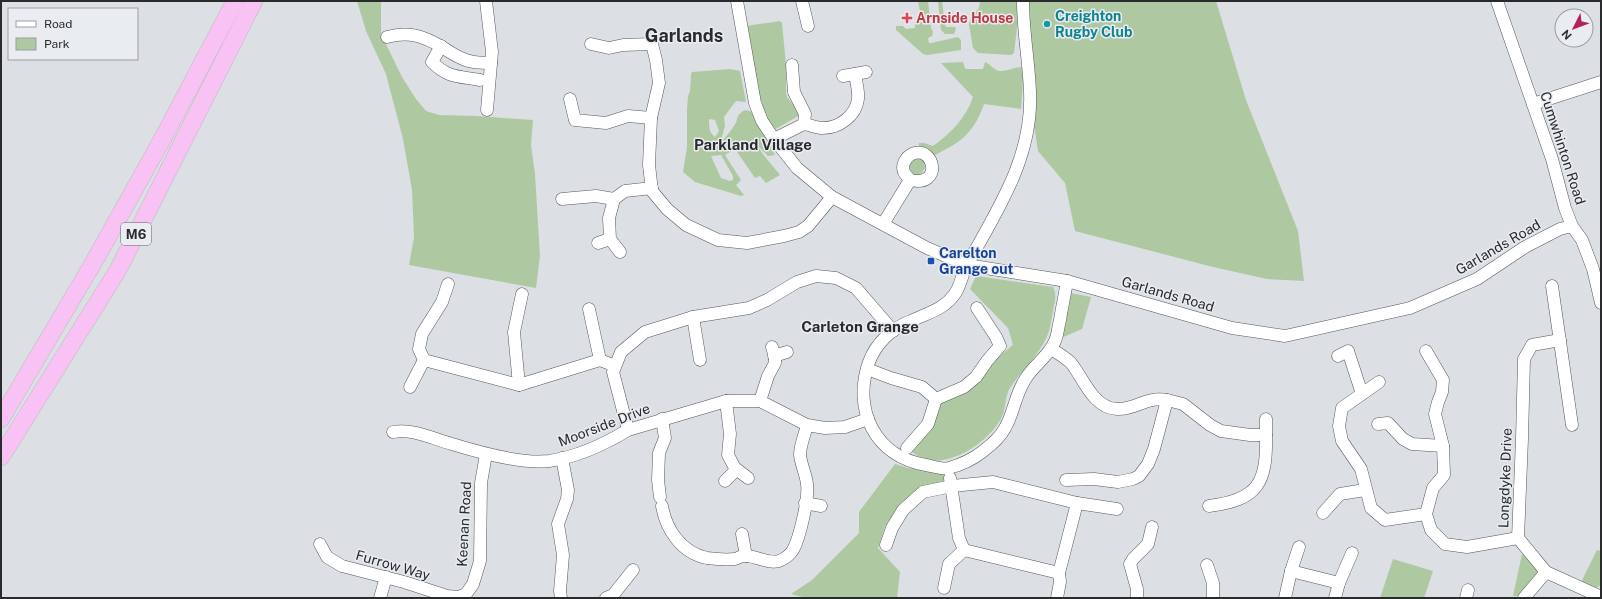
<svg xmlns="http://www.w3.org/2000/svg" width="1602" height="599" viewBox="0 0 1602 599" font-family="'Public Sans',sans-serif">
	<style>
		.green { fill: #aec9a2; fill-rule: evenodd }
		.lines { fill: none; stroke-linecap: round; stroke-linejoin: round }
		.minor-casing { stroke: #55575c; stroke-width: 13 }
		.highway-casing { stroke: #bbb; stroke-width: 18 }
		.minor { stroke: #fff; stroke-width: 12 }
		.highway { stroke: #f8c2f5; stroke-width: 17 }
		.health-dot { fill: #e0444e; stroke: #e9ecf1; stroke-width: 1.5 }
		.culture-dot { fill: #0f9aa8; stroke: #e9ecf1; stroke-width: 1.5 }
		.transit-dot { fill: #1a4fb4; stroke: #e9ecf1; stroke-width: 1.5 }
		.labels { text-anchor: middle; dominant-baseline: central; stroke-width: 3; stroke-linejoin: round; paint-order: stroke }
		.shield { fill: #e9ecf1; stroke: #636467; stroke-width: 1 }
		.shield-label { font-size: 13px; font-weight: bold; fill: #292a2c }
		.culture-label { font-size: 14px; font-weight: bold; fill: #0d838f; stroke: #e9ecf1; text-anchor: start }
		.health-label { font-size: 14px; font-weight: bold; fill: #be3a42; stroke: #e9ecf1; text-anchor: start }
		.street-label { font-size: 14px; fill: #292a2c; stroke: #e9ecf1 }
		.transit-label { font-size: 14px; font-weight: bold; fill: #164399; stroke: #e9ecf1; text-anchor: start }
		.neighbourhood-label { font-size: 15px; font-weight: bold; fill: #292a2c; stroke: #e9ecf1 }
		.district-label { font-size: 18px; font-weight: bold; fill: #292a2c; stroke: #e9ecf1 }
	</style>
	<rect width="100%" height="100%" fill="#dcdfe4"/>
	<g class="green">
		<polygon points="357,1 381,1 381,34 402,77 416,99 426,111 439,115 476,116 533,120 531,145 535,174 540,256 536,288 409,265 414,237 412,190 403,139 386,74 366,31"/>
		<polygon points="918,1 928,1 931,28 933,32 932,36 928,38 929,43 931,43 958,37 961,40 961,50 927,55 923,54 896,30 896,26 903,26 906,29 915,28 915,23 922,22"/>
		<polygon points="938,1 942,1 945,25 946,27 955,27 956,29 954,34 945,34 941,30"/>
		<polygon points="980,1 1216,1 1246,100 1298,231 1304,281 1267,279 1213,267 1075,231 1065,183 1038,151 1018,20 1014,53 1011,55 978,53 973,48 969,24 971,18 979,8"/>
		<polygon points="780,21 782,23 786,65 786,93 787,97 799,112 798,116 774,130 765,121 746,26"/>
		<path d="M963 62 965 68 966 69H983L985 62C990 64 994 70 999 71 1008 72 1016 66 1024 67L1021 109 984 104C979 119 970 135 955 144 948 148 941 152 933 156L919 147V143H924L933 146C950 134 966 118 973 97L941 63Z"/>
		<path d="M730 69 740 71 746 102 736 101 724 117 725 126 721 140 724 139C727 135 732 130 735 124 737 122 737 118 738 116 754 93 770 146 775 155L768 156 757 145 762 153 780 175 766 183 760 176 755 178 735 149 725 155 741 180 736 185 744 195 741 196 695 182 683 172 687 147V109L688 96 690 91 691 74 692 72ZM709 119 715 120 719 131 715 137C709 133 709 126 709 119ZM721 155 733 176V180L730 181 721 178 711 156Z"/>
		<polygon points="908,156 923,159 925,168 919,177 911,178 904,160"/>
		<path d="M976 276 1053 287C1057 295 1055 301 1053 310 1052 317 1051 324 1049 331 1042 353 1022 369 1010 388 1005 396 1006 406 1003 414 993 440 949 470 921 458 917 456 913 452 909 450L944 400 1013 345 1008 328 970 289Z"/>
		<polygon points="1070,293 1091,297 1082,329 1061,338"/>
		<polygon points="895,464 908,468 940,472 944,475 946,483 904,501 885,526 878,548 900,572 897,598 806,598 791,594 812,580 859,533 859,512"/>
		<polygon points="1597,550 1601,551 1601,583 1600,586 1593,589 1580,584"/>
		<polygon points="1522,554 1528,557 1537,569 1537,573 1519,596 1513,596"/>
		<polygon points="1393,559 1433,571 1424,598 1380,598"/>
	</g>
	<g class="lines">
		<g class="minor-casing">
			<g id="minor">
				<polyline points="486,1 492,52 487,110"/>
				<polyline points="737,1 755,103 762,121 774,139 797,168 832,197 927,248 967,265 1067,281 1232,328 1285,336 1410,308 1477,279 1525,247 1560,229 1572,226"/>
				<polyline points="802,1 808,26"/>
				<path d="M1023 1C1023 32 1029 62 1030 92 1033 158 997 210 967 265 962 274 960 288 954 295 943 310 927 313 911 321 892 328 876 343 869 362 852 409 875 457 926 465 932 466 943 470 949 468 960 465 973 459 982 452 990 446 1000 438 1005 428 1014 413 1015 394 1026 378 1034 365 1049 356 1055 341 1058 334 1058 327 1060 320 1062 307 1065 294 1067 281"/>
				<polyline points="1497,1 1552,159 1565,208 1572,226 1582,240 1593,269 1601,303"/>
				<path d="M387 37C409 31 423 36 442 47 448 51 454 55 461 58 470 63 481 63 491 63"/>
				<polyline points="591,44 609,48 623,45 652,44 656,60 659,83 651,118 649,165 652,191 667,209 686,225 718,240 747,243 784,236 799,232 808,226 832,197"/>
				<path d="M441 46 432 62C448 78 458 76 480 80"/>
				<polyline points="792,65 794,92 805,114 804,124"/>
				<polyline points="843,76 866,72"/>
				<polyline points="570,99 575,120 606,123 628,116 651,118"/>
				<polyline points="1533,104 1601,82"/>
				<path d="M774 139 804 124C811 125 816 128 823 128 839 128 856 116 858 99 859 91 856 82 855 74"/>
				<polyline points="562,199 596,196 614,199"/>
				<path d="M883 224 910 180C909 178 905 175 904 172 901 165 906 157 912 154 934 144 944 188 910 180"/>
				<polyline points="598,243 610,239"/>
				<polyline points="620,252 610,239 609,218 614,199 625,191 652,188"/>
				<polyline points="448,284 442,302 422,334 419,349 424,360 519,385 600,360 615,366"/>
				<polyline points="1552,286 1572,425"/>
				<polyline points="589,309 600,360"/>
				<polyline points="693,317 700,360"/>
				<polyline points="1560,340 1532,345 1524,359 1522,439 1518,538 1546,572 1601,597"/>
				<path d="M1051 349C1058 353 1065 357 1071 363 1084 379 1093 408 1117 409 1136 410 1146 396 1167 400L1154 449 1148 464 1139 476 1133 479 1118 482 1094 479 1066 480"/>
				<polyline points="1426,351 1443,380 1442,392 1438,402 1435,414 1443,446 1444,475 1433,488 1426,514 1431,530 1445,544 1467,547 1518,538"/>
				<polyline points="774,356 787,352"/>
				<polyline points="1338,356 1348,351 1362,394"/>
				<polyline points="867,369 891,378 922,387 936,399 964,387 976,377 987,361 1000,346 996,337 977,308"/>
				<polyline points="1379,382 1342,408 1339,426 1342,441 1361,469 1371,508 1385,520 1426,514"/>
				<polyline points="519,385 514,332 522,294"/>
				<polyline points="410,387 424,360"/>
				<path d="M1167 400 1183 404 1210 425 1221 431 1250 435H1266C1267 482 1259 500 1209 506"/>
				<polyline points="760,401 768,376 775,363 775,357 772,347"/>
				<polyline points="1378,424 1388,423 1403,439 1412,444 1443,446"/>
				<polyline points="628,430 613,372 621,352 645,332 693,317 749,308 767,300 797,282 816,276 836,278 856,288 893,331"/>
				<path d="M393 432C413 428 433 439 452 444 478 452 523 464 549 461 576 457 605 444 628 430L726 401H760L807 425 825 428 845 427 868 419"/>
				<polyline points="1266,435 1266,419"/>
				<polyline points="907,448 928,424 936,399"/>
				<polyline points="735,468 748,478"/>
				<polyline points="950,478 959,538 964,550 1059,573 1060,582 1057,598"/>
				<polyline points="725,481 734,472 735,468 728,455 730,434 726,401"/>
				<polyline points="660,497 658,480 659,453 665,438 662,419"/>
				<polyline points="805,503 821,506"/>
				<path d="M662 506C666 530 682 553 707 558 715 559 726 560 735 559 739 558 741 555 746 556 757 556 767 564 779 561 784 559 790 555 793 550 800 537 809 498 807 484 806 474 801 465 800 455 800 445 805 434 807 425"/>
				<polyline points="1323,513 1340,494 1365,490"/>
				<polyline points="742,534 746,556"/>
				<polyline points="320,544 327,557 342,566 404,582 447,596 458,597 466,594 473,584 480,561 481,483 486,454"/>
				<polyline points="886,545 892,528 903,510 923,492 952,486 993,482 1077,503 1117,509"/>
				<polyline points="1207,565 1213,583 1213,598"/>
				<polyline points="1291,571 1339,583 1335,598"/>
				<polyline points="1059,573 1077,503"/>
				<polyline points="1339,583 1352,553"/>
				<polyline points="944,588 949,564 964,550"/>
				<polyline points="380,598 386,577"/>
				<polyline points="561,598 560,591 563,555 558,524 567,499 568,490 562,458"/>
				<polyline points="606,598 613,595 633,570"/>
				<polyline points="1137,598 1137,589 1130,564 1133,559 1148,544 1152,527"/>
				<polyline points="1285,598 1291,571 1299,547"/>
				<polyline points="1466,598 1468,590"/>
				<polyline points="1524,598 1546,572"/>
			</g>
		</g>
		<g class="highway-casing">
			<g id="highway">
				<polyline points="1,419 95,260 163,138 235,1"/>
				<polyline points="1,457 118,270 254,1"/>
			</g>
		</g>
		<use href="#minor" class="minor"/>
		<use href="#highway" class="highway"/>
	</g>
	<path class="health-dot" d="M905 12h4v4h4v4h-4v4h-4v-4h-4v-4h4z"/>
	<circle class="culture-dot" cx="1047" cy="24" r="4"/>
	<rect class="transit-dot" x="927" y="257" width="8" height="8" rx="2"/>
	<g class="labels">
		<rect class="shield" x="121" y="223" width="30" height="22" rx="3"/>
		<g class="shield-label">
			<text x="136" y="234">M6</text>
		</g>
		<g class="culture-label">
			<text x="1055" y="16">Creighton<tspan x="1055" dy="16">Rugby Club</tspan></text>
		</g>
		<g class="health-label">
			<text x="916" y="18">Arnside House</text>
		</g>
		<g class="street-label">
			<text transform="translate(1563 148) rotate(72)">Cumwhinton Road</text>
			<text transform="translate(1498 247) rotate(-30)">Garlands Road</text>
			<text transform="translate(1168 294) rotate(16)">Garlands Road</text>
			<text transform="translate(604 425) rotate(-21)">Moorside Drive</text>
			<text transform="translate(1505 478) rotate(-88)">Longdyke Drive</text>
			<text transform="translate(464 524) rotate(-87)">Keenan Road</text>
			<text transform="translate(393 565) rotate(16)">Furrow Way</text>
		</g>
		<g class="transit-label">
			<text x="939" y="253">Carelton<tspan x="939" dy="16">Grange out</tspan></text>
		</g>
		<g class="neighbourhood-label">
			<text x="753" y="144">Parkland Village</text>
			<text x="860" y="326">Carleton Grange</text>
		</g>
		<g class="district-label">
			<text x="684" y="35">Garlands</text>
		</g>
	</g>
	<rect width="1602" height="599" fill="none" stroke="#292a2c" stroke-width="4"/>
	<rect x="8" y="8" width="130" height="52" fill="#e9ecf1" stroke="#9c9ea2"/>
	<rect x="16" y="21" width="20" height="6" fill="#ffffff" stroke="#9c9ea2"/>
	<text x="44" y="28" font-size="12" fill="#292a2c">Road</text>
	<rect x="16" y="38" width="20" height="12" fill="#aec9a2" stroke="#9c9ea2"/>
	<text x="44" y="48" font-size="12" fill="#292a2c">Park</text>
	<g transform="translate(1574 28) rotate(228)"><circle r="19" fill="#e9ecf1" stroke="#9c9ea2"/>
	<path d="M0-3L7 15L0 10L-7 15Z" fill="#b22252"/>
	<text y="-6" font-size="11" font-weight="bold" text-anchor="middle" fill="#292a2c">N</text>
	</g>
</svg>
